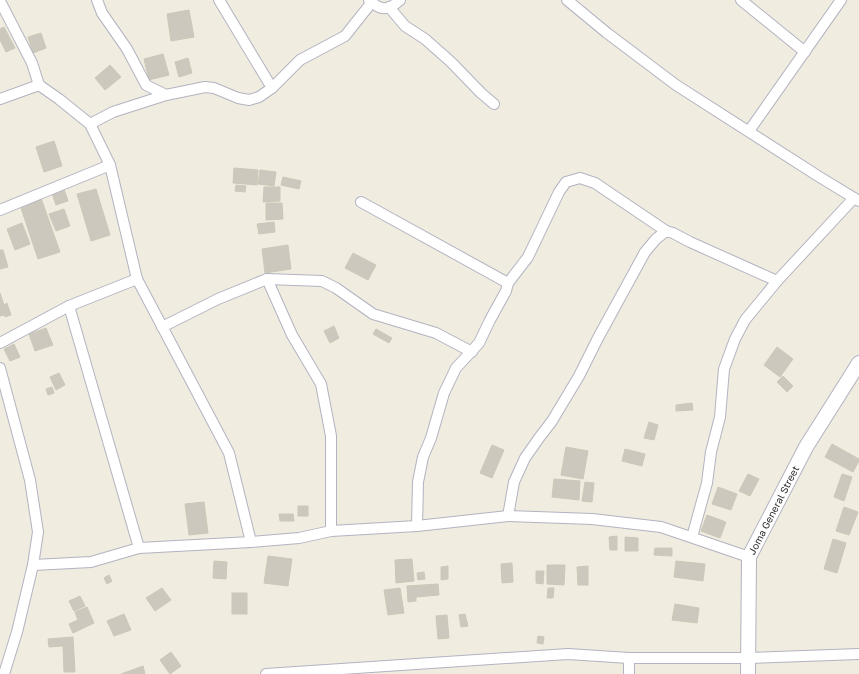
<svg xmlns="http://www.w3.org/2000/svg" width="859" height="674" viewBox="0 0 859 674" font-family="'Golos Text',sans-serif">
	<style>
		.building { fill: #ccc8be; stroke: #ccc8b8 }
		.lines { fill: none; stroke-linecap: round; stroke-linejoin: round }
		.street-casing { stroke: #b3b3c2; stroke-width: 12 }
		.secondary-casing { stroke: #b3b3c2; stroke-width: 16 }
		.street { stroke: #fff; stroke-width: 10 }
		.secondary { stroke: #fff; stroke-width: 14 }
		.labels { text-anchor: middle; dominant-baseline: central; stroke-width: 3.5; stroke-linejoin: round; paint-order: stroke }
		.street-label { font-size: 10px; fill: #2d2d2d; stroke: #fff }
	</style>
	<rect width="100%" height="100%" fill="#f0ecdf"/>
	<g class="building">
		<polygon points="189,10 194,37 171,41 167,14"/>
		<polygon points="4,27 15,48 6,52 0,40 0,29"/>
		<polygon points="41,33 46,48 33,53 28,37"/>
		<polygon points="163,54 169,75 149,80 144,59"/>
		<polygon points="188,58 192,73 179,77 175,62"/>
		<polygon points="110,65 121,77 105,90 95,78"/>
		<polygon points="54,141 62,166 44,172 36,147"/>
		<polygon points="234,168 258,170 257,185 233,183"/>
		<polygon points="260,170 276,172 274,186 258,184"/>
		<polygon points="283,177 301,181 299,189 281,185"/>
		<polygon points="236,185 246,186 245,192 235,191"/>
		<polygon points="264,187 280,187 280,201 263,202"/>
		<polygon points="64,189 68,201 56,205 52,193"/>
		<polygon points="96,189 110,235 91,241 77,194"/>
		<polygon points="41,198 60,252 38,259 20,205"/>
		<polygon points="266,203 282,203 283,219 266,220"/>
		<polygon points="64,209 70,226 56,231 49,214"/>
		<polygon points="274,222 275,232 259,234 257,224"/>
		<polygon points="22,223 30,244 15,250 7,229"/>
		<polygon points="288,245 291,269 265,273 262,249"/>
		<polygon points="0,250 3,250 8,267 0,269"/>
		<polygon points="353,253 376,265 368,280 345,268"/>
		<polygon points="0,293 4,305 7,303 11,315 5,317 5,315 0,316"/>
		<polygon points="334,326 339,338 330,343 324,331"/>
		<polygon points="46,328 53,345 35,351 29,334"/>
		<polygon points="376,329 392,338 389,343 373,334"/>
		<polygon points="14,344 20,357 10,361 4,349"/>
		<polygon points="777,347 793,359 780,377 764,365"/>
		<polygon points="59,373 65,385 56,390 50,377"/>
		<polygon points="783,376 793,386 787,392 777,382"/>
		<polygon points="52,387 54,393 48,395 46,389"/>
		<polygon points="692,403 693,410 676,411 676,405"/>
		<polygon points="649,422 658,425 654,440 644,438"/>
		<polygon points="832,444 859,459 859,461 853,472 825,457"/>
		<polygon points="492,445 504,450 492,478 480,473"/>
		<polygon points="566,447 588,451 583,479 561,475"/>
		<polygon points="625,449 645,454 642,466 622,461"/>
		<polygon points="748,474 759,479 750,496 739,491"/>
		<polygon points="842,474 852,477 844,501 834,497"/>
		<polygon points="554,479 580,481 579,500 552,497"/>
		<polygon points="585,482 594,483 592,502 582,501"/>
		<polygon points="718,487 737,494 731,510 712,504"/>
		<polygon points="204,502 208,533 189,535 185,504"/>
		<rect x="298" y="506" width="10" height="10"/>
		<polygon points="844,507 858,512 849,535 836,531"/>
		<polygon points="279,514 293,514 294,521 280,521"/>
		<polygon points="707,515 726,522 720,538 701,531"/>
		<polygon points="617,536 617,550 610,550 609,537"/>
		<polygon points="625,537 638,538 638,551 625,551"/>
		<polygon points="833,539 846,543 837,573 824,569"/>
		<polygon points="655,548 672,548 672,556 654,555"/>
		<polygon points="268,556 292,559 288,586 264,583"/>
		<polygon points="412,559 414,581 396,583 395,560"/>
		<polygon points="214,561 227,562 226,579 213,578"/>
		<polygon points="676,561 705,564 703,581 674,577"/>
		<polygon points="512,563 513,582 502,583 501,564"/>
		<polygon points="547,565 565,565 564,585 547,584"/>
		<polygon points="448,566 448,579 441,580 441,567"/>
		<polygon points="588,566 588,585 578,585 577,567"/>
		<polygon points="536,571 544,571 543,584 536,583"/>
		<polygon points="424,572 425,579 418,580 417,573"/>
		<polygon points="109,575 112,581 107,584 104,578"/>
		<polygon points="438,584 439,595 416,597 416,601 408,602 407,586"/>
		<polygon points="162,588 171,600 155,611 146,598"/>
		<polygon points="400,588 404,613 388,615 384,590"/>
		<polygon points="548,588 554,588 553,598 547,598"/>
		<rect x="232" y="593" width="15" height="21"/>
		<polygon points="80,596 85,606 74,611 69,601"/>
		<polygon points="675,604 699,608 697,623 672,620"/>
		<polygon points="87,607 94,623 73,633 69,624 78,620 75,612"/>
		<polygon points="124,614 131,630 114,636 107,621"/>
		<polygon points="465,614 468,626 461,627 459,615"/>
		<polygon points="447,615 449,638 438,639 436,616"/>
		<polygon points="538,636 544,637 543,644 537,643"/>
		<polygon points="73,637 75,672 64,672 63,646 49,647 48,639"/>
		<polygon points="171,652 181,666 170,674 160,660"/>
		<polygon points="143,666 145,674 121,674"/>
	</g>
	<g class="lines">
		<g class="street-casing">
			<g id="street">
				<polyline points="97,0 102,13 127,49 146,85 166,95"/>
				<polyline points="219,0 272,88"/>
				<path d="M369 0C381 11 388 11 400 0"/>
				<polyline points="567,0 607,33 676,85 818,176 859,201"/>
				<polyline points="741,0 805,52"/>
				<polyline points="0,1 32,63 39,85 59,99 90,124 110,165 137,279 229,453 251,542"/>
				<polyline points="389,7 405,26 425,39 451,62 481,93 494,104"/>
				<polyline points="0,99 39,85"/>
				<polyline points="90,124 113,112 166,95 205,87 214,88 238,98 249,100 259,97 272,88 300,60 345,36 372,2"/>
				<polyline points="749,131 841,0"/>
				<polyline points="361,202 508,283"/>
				<polyline points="0,210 110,165"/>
				<polyline points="267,279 292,335 321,384 331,436 331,531"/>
				<polyline points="69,306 139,548"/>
				<polyline points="162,327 218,299 267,279 322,281 336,288 373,314 436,333 472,352"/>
				<polyline points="0,343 69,306 137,279"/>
				<polyline points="0,368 30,480 38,532 33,565 17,632 4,674"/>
				<polyline points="508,516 514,482 525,458 539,438 552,421 579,376 598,338 645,252 656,239 666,231 673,233 690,242 777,281"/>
				<polyline points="417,526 418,482 423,457 431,438 444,393 456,368 479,343 490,320 506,291 508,283 528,257 559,192 566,182 580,178 595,183 666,231"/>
				<polyline points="692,537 707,483 711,452 720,417 724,369 735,339 745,320 777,281 854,198"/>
				<polyline points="33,565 91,562 139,548 251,542 299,538 331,531 417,526 508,516 592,519 661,527 749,557"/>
				<polyline points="266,674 568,654 629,658 748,658 859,654"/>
				<polyline points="629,674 629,658"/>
			</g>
		</g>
		<g class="secondary-casing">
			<g id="secondary">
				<path id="s1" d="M748 674 749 557 806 447 859 363"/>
			</g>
		</g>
		<use href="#street" class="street"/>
		<use href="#secondary" class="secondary"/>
	</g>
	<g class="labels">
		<g class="street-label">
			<text stroke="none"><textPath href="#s1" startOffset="170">Joma General Street</textPath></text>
		</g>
	</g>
</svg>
